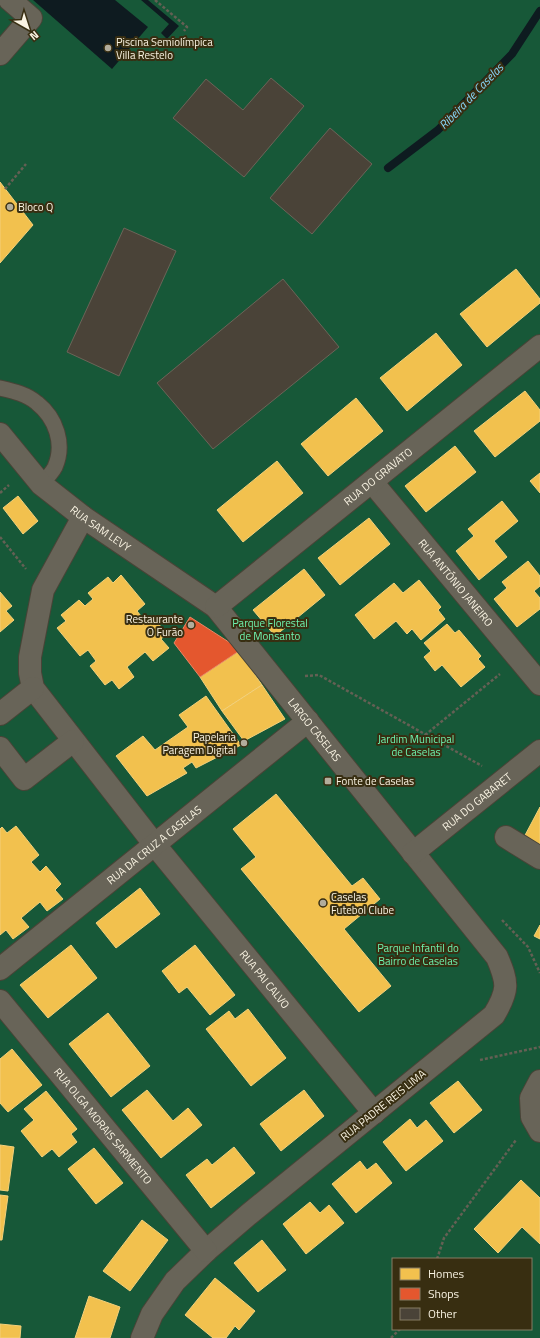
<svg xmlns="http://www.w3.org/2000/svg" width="540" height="1338" viewBox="0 0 540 1338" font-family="'Titillium Web',sans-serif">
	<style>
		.green { fill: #175838; fill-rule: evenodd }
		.water { fill: #0e1b20 }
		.homes { fill: #f2c14e; stroke: #f4d07a }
		.shops { fill: #e4572e; stroke: #ea8664 }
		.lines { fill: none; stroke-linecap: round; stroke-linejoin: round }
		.stream { stroke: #0e1b20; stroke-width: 8 }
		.building { fill: #4a4338; stroke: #6c6458 }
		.lane-casing { stroke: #484437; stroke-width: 17 }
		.street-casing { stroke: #484437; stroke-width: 24 }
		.path { stroke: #646054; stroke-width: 2.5; stroke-dasharray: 3 2; stroke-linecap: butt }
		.lane { stroke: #686458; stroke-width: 15 }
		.street { stroke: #686458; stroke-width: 22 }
		.poi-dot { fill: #b2ad9c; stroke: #382e11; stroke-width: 1.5 }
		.labels { text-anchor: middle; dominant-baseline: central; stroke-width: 4; stroke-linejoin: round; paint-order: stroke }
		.poi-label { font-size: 11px; fill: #f9f3e2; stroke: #382e11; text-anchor: start }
		.street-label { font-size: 11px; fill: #f9f3e2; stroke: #382e11 }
		.park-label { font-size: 11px; fill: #6ef4b0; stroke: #382e11 }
		.water-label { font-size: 12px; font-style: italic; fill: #86d5f8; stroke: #382e11 }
	</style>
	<rect width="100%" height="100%" fill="#2f2a1a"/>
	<path class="green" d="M0 0H540V1338H0ZM393 1259H531V1329H393Z"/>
	<g class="water">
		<polygon points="33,0 115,0 148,27 112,69"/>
		<polygon points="141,0 148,0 179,26 167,39 161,33 169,24"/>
	</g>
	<g class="homes">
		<polygon points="0,182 33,225 0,263"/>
		<polygon points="516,269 540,299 540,303 487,347 460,314"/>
		<polygon points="436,333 462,365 407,411 380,378"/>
		<polygon points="525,391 540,410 540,421 495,457 474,431"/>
		<polygon points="356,398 383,431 328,476 301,444"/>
		<polygon points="455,446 476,472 426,512 405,486"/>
		<polygon points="277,461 303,493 243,542 217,510"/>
		<polygon points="540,473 540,493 530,481"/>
		<polygon points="18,496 38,521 23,534 3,508"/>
		<polygon points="502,501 518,521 494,541 507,557 479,580 456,551 474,536 468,529"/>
		<polygon points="369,518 390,544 340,585 318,558"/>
		<polygon points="528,561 540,576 540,586 534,591 540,598 540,609 517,627 494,599 507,588 502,582"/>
		<polygon points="304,569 325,595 275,636 253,610"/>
		<polygon points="121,575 145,604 137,611 145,621 152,616 167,634 161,639 169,648 153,661 145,652 127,667 134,677 119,689 112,680 105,685 90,666 96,661 88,650 80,656 57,628 66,621 61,615 79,600 85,606 93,599 88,593 108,577 113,583"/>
		<polygon points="419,580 441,607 438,610 445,619 421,640 412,629 407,634 396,621 374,639 355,615 394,583 403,593"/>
		<polygon points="0,592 12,606 6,611 14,620 0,632"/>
		<polygon points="447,624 455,633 459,630 481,656 478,659 485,667 461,687 442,665 435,671 424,657 431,651 424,643"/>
		<polygon points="239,651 262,685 222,711 200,677"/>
		<polygon points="262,685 285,719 244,741 222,711"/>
		<polygon points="206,696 241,745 196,768 192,762 183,768 187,773 147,796 116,756 143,736 155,750 188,727 179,715"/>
		<polygon points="276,794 352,886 363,878 380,899 344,929 391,986 359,1012 241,869 256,857 233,829"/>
		<polygon points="540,807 540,849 523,839"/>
		<polygon points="16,826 39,855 31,862 40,872 46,866 61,884 55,890 63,899 47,911 40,902 21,918 29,927 13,939 6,930 0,935 0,829 2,827 7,833"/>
		<polygon points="140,888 160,914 116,948 96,923"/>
		<polygon points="540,925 540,939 534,936"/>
		<polygon points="71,945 97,978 48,1018 20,985"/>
		<polygon points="195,945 235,995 210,1015 187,987 179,993 162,971"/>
		<polygon points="248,1009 286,1058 251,1086 206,1029 229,1011 235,1019"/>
		<polygon points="108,1013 150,1066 111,1097 69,1044"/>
		<polygon points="12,1049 42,1085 8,1112 0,1103 0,1059"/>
		<polygon points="458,1081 482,1110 454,1133 430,1103"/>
		<polygon points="147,1090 173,1121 188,1108 202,1125 161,1158 122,1110"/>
		<polygon points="304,1090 324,1116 281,1151 260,1124"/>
		<polygon points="46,1091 77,1129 71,1134 77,1142 59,1157 52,1149 42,1157 21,1131 34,1120 24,1109"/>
		<polygon points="410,1119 417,1128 426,1120 443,1141 406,1171 383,1142"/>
		<polygon points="0,1145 14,1147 8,1191 0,1190"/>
		<polygon points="234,1147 255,1173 211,1208 186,1175 207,1159 212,1165"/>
		<polygon points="94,1148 123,1183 96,1204 68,1169"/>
		<polygon points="360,1161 367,1170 376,1163 392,1183 356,1213 332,1184"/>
		<polygon points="521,1180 540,1198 540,1244 522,1227 498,1253 474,1229"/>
		<polygon points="0,1195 8,1196 2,1240 0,1240"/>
		<polygon points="310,1202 320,1213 329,1205 344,1223 306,1254 283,1224"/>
		<polygon points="142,1220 168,1240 130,1291 103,1271"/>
		<polygon points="262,1240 286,1270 258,1292 234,1263"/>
		<polygon points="215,1278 255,1311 239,1330 235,1326 226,1338 213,1338 185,1315"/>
		<polygon points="89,1296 120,1307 110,1338 75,1338"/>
		<polygon points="0,1324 21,1326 20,1338 0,1338"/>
	</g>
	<polygon class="shops" points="190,617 235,646 239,651 200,677 174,643"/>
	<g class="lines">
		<polyline class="stream" points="388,168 438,130 512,54 540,11"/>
	</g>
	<g class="building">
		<polygon points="271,78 304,106 244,177 173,118 206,79 243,110"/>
		<polygon points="330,128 372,164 312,234 270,198"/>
		<polygon points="124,228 176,251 119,376 67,352"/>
		<polygon points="283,279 339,347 213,449 157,383"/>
	</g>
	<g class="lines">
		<g class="lane-casing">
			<path id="lane" d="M0 388C13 391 27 394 37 403 56 418 65 444 55 467 52 473 46 479 41 484"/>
		</g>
		<g class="street-casing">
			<g id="street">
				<polyline points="0,54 31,18 10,0"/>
				<path id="s1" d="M0 434 41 484 83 517 216 607 497 957C508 983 509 990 494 1015L248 1215 206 1251 175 1281 152 1314 142 1338"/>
				<path id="s2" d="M372 482 540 684"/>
				<path id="s3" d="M83 517 43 590 30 657V673L33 688 155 845 374 1113"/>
				<path id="s4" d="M216 607 540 346"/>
				<polyline points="0,714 33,688"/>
				<polyline points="0,748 24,779 73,741"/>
				<polyline points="506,837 540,858"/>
				<path id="s5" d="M413 853 540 751"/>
				<path id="s6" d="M0 969 308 721"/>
				<path id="s7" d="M0 1001 206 1251"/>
				<polyline points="540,1081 531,1098 532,1117 540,1131"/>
			</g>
		</g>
		<g class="path">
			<polyline points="155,0 187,27 184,31"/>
			<polyline points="5,189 26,164"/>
			<polyline points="0,493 9,485"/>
			<polyline points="0,537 26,569"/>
			<polyline points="305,676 319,675 482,766"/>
			<polyline points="425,735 500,674"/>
			<polyline points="502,920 528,947 540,973"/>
			<polyline points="480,1060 540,1047"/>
			<polyline points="437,1259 444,1238 516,1140"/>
			<polyline points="391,1338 400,1329"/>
		</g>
		<use href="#lane" class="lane"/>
		<use href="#street" class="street"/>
	</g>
	<g class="poi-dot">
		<circle cx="108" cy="48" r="4"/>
		<circle cx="10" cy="207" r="4"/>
		<circle cx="191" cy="625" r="4"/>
		<circle cx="244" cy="743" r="4"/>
		<rect x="324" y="777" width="8" height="8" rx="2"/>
		<circle cx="323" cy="903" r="4"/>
	</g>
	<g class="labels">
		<g class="poi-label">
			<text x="116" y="42">Piscina Semiolímpica<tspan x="116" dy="13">Villa Restelo</tspan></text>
			<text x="18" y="207">Bloco Q</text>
			<text x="183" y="619" text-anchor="end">Restaurante<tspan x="183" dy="13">O Furão</tspan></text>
			<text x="236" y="737" text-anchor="end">Papelaria<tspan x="236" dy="13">Paragem Digital</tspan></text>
			<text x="336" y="781">Fonte de Caselas</text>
			<text x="331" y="897">Caselas<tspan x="331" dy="13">Futebol Clube</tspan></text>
		</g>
		<g class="street-label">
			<text stroke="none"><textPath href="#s4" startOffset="208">RUA DO GRAVATO</textPath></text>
			<text stroke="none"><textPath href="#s1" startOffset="139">RUA SAM LEVY</textPath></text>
			<text stroke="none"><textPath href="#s2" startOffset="131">RUA ANTÓNIO JANEIRO</textPath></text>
			<text stroke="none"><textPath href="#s1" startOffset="436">LARGO CASELAS</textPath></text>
			<text stroke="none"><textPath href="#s5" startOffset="82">RUA DO GABARET</textPath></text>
			<text stroke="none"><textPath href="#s6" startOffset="198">RUA DA CRUZ A CASELAS</textPath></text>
			<text stroke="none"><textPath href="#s3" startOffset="555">RUA PAI CALVO</textPath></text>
			<text transform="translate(383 1105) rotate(-39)">RUA PADRE REIS LIMA</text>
			<text stroke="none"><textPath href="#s7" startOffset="162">RUA OLGA MORAIS SARMENTO</textPath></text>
		</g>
		<g class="park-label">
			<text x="270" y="623">Parque Florestal<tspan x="270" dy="13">de Monsanto</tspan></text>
			<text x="416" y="739">Jardim Municipal<tspan x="416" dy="13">de Caselas</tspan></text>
			<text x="418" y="948">Parque Infantil do<tspan x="418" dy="13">Bairro de Caselas</tspan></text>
		</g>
		<g class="water-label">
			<text transform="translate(471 96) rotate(-46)">Ribeira de Caselas</text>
		</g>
	</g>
	<rect x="392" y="1258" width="140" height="72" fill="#382e11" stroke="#857d65"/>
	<rect x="400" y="1268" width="20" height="12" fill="#f2c14e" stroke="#857d65"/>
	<text x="428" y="1278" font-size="12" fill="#f9f3e2">Homes</text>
	<rect x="400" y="1288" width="20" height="12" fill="#e4572e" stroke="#857d65"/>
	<text x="428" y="1298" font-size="12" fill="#f9f3e2">Shops</text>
	<rect x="400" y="1308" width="20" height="12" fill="#4a4338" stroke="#857d65"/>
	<text x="428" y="1318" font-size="12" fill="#f9f3e2">Other</text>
	<g transform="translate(28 28) rotate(141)" stroke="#382e11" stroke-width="3" paint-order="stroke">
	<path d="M0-3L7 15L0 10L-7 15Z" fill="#f9f3e2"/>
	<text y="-6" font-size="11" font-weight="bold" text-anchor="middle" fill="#f9f3e2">N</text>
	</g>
</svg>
